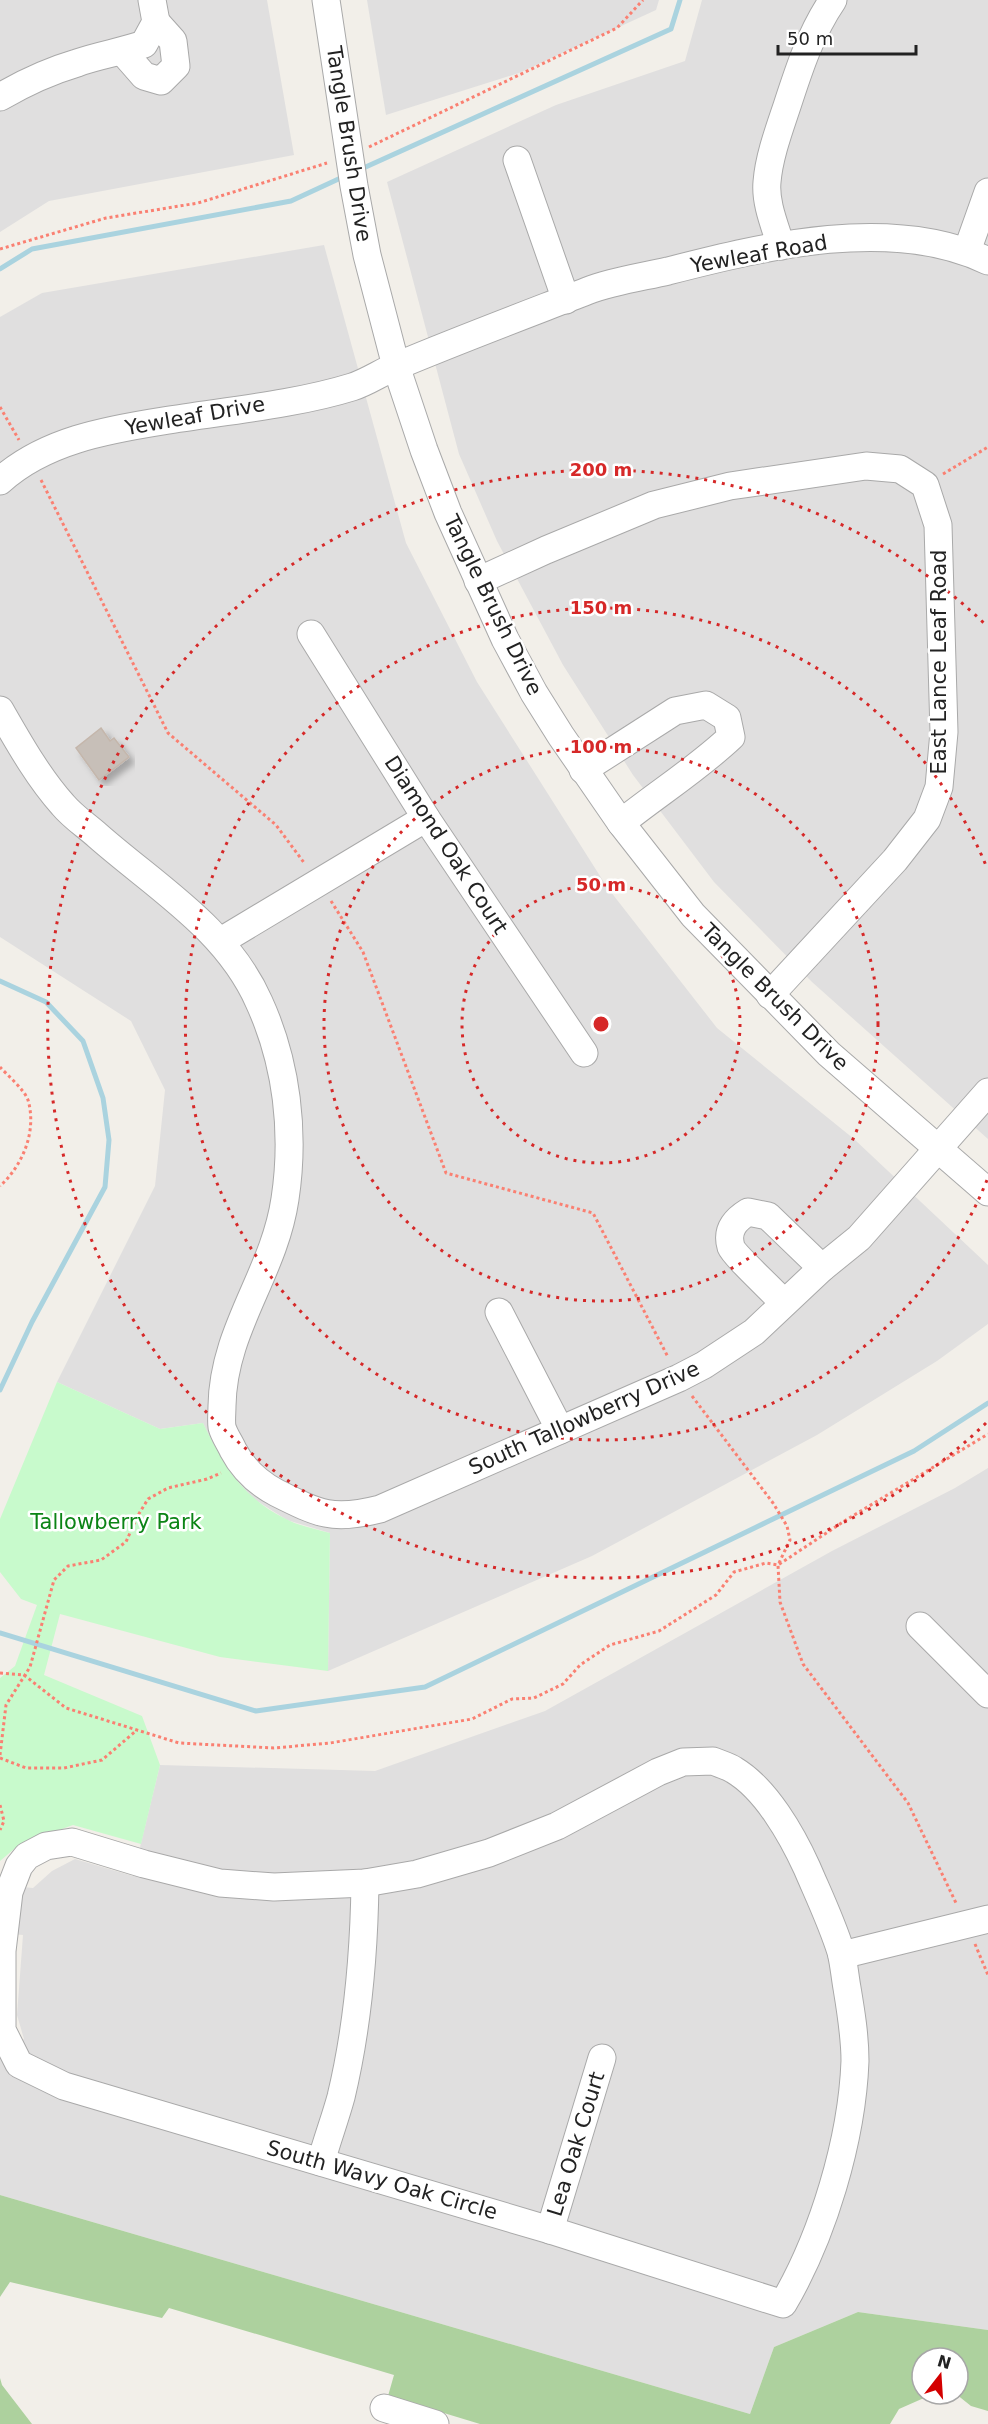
<svg xmlns="http://www.w3.org/2000/svg" width="988" height="2424" viewBox="0 0 988 2424" font-family="'DejaVu Sans',sans-serif">
	<style>
		.residential { fill: #e0dfdf }
		.forest { fill: #add19e }
		.park { fill: #c8facc }
		.lines { fill: none; stroke-linecap: round; stroke-linejoin: round }
		.stream { stroke: #aad3df; stroke-width: 5 }
		.building { fill: #c7bfb8; stroke: #c4b6ab; stroke-width: 1.5; filter: url(#shadow) }
		.minor-casing { stroke: #a9a9a9; stroke-width: 29 }
		.path { stroke: #fa8072; stroke-width: 3; stroke-dasharray: 3 3; stroke-linecap: butt }
		.minor { stroke: #fff; stroke-width: 27 }
		.ring { fill: none; stroke: #d62828; stroke-width: 3; stroke-dasharray: 3 6 }
		.labels { text-anchor: middle; dominant-baseline: central; stroke-width: 5; stroke-linejoin: round; paint-order: stroke }
		.street-label { font-size: 21px; fill: #222; stroke: #fff }
		.park-label { font-size: 21px; fill: #0c8416; stroke: #fff }
		.centre { fill: #d62828; stroke: #fff; stroke-width: 3 }
		.ring-label { font-size: 18px; text-anchor: middle; font-weight: bold; fill: #d62828; stroke: #fff; stroke-width: 5; stroke-linejoin: round; paint-order: stroke }
	</style>
	<defs>
		<filter id="shadow"><feDropShadow dx="5.5" dy="5.5" stdDeviation="3" flood-color="#0004"/></filter>
	</defs>
	<rect width="100%" height="100%" fill="#f2efe9"/>
	<g class="residential">
		<polygon points="0,0 267,0 294,155 49,201 0,232"/>
		<polygon points="367,0 659,0 656,10 519,73 386,115"/>
		<polygon points="702,0 988,0 988,1139 812,982 714,882 633,775 563,665 497,541 459,454 387,182 556,105 685,61"/>
		<polygon points="324,245 406,543 477,682 607,887 717,1028 854,1139 988,1265 988,1324 937,1361 817,1435 592,1556 328,1671 330,1533 287,1520 251,1497 222,1463 203,1423 160,1429 57,1382 155,1186 165,1090 131,1021 0,937 0,317 42,293"/>
		<polygon points="988,1468 988,2330 858,2312 774,2347 750,2414 0,2195 0,2054 24,2039 17,2015 23,1935 0,1933 0,1885 33,1888 52,1871 75,1859 133,1876 160,1765 375,1771 545,1711 832,1551 955,1488"/>
	</g>
	<g class="forest">
		<polygon points="0,2195 750,2414 774,2347 858,2312 988,2330 988,2411 971,2406 956,2394 958,2358 922,2358 922,2394 933,2394 899,2409 890,2424 480,2424 388,2396 394,2375 169,2308 162,2318 10,2282 0,2297"/>
		<polygon points="0,2378 2,2385 32,2424 0,2424"/>
	</g>
	<path class="park" d="M57 1382 160 1429 203 1423C224 1466 242 1497 286 1519 299 1526 316 1529 330 1533L328 1671 220 1657 60 1614 44 1675 142 1716 160 1765 141 1844 73 1825 20 1844 0 1861V1678L15 1666 37 1605 21 1599 0 1572V1519Z"/>
	<g class="lines">
		<g class="stream">
			<polyline points="359,170 671,29 680,0"/>
			<polyline points="0,269 32,249 291,201 345,176"/>
			<polyline points="0,981 46,1002 83,1041 103,1098 109,1140 105,1187 32,1322 0,1390"/>
			<polyline points="0,1633 256,1711 425,1687 914,1451 988,1403"/>
		</g>
	</g>
	<polygon class="building" points="101,728 110,741 114,738 129,757 99,780 76,748"/>
	<g class="lines">
		<g class="minor-casing">
			<g id="minor">
				<polyline points="326,0 354,186 367,255 396,366 424,450 448,513 505,639 534,693 561,736 621,823 693,915 829,1054 988,1192"/>
				<polyline points="123,52 144,76 161,81 176,66 173,41 156,22"/>
				<path d="M0 97C24 83 50 71 77 63 99 55 122 52 144 44L156 22 152 0"/>
				<polyline points="517,160 566,300"/>
				<path d="M781 246C775 226 765 203 767 182 769 157 779 130 787 106 799 69 811 32 833 0"/>
				<polyline points="967,251 988,192"/>
				<path d="M0 481C44 441 106 430 163 421 224 411 294 405 352 387 368 382 383 371 399 365 461 339 525 315 587 291 613 281 642 277 668 271 765 246 893 215 988 261"/>
				<polyline points="478,581 546,550 654,505 730,486 866,466 900,469 925,485 938,525 944,732 939,787 927,819 895,860 770,995"/>
				<polyline points="311,634 426,818 584,1053"/>
				<path d="M0 710C19 743 38 777 63 805 73 817 87 826 98 836 156 887 227 929 259 1002 287 1063 295 1133 285 1199 274 1274 223 1329 222 1406 222 1412 221 1421 222 1427 224 1435 230 1443 233 1450 243 1469 258 1483 277 1493 319 1514 333 1521 380 1509L679 1378 704 1365 754 1332 822 1268 859 1238 988 1092"/>
				<path d="M583 770 675 711 706 705 727 718 731 737C697 769 657 794 621 823"/>
				<polyline points="221,941 426,818"/>
				<path d="M784 1303C776 1294 734 1255 731 1247 726 1230 735 1220 748 1212L768 1216 822 1268"/>
				<polyline points="499,1312 560,1430"/>
				<polyline points="920,1626 988,1694"/>
				<path d="M713 1761C720 1764 728 1766 734 1770 766 1789 792 1835 807 1868 819 1896 832 1923 841 1952 844 1964 845 1977 847 1988 851 2012 855 2036 855 2061 852 2140 823 2236 783 2304L550 2230 64 2086 19 2064 2 2030V1951L9 1892 19 1866 27 1856 46 1846 72 1842 144 1864 220 1883 274 1887 365 1883 417 1874 489 1853 557 1826 658 1772 683 1762Z"/>
				<polyline points="842,1955 988,1919"/>
				<path d="M321 2162C327 2140 335 2119 341 2097 358 2026 364 1956 365 1883"/>
				<polyline points="550,2230 602,2058"/>
				<polyline points="384,2408 435,2424"/>
			</g>
		</g>
		<g class="path">
			<polyline points="369,147 617,28 643,0"/>
			<polyline points="0,249 106,218 198,203 327,163"/>
			<polyline points="0,407 19,440"/>
			<polyline points="943,474 988,447"/>
			<polyline points="41,480 168,733 276,825 305,864"/>
			<polyline points="331,901 363,952 446,1173 593,1213 668,1357"/>
			<path d="M0 1067C8 1076 24 1089 28 1100 37 1131 23 1165 0 1186"/>
			<polyline points="692,1396 773,1503 787,1526 790,1540 778,1565 780,1602 803,1664 908,1803 957,1905"/>
			<polyline points="0,1673 24,1675 66,1708 179,1743 274,1748 330,1743 472,1719 512,1699 534,1698 563,1684 580,1665 610,1645 659,1631 716,1595 734,1572 766,1563 778,1565 846,1520 988,1434"/>
			<polyline points="0,1755 6,1705 30,1667 54,1580 68,1566 101,1560 126,1542 137,1517 148,1499 168,1488 207,1479 221,1473"/>
			<polyline points="0,1758 26,1768 64,1768 102,1760 137,1730"/>
			<polyline points="0,1805 4,1821 0,1830"/>
			<polyline points="975,1944 988,1975"/>
		</g>
		<use href="#minor" class="minor"/>
	</g>
	<g class="ring">
		<circle cx="601" cy="1024" r="139"/>
		<circle cx="601" cy="1024" r="277"/>
		<path d="M987 1180A416 416 0 1 1 987 868"/>
		<path d="M986 1423A554 554 0 1 1 986 625"/>
	</g>
	<g class="labels">
		<g class="street-label">
			<text transform="translate(349 144) rotate(81)">Tangle Brush Drive</text>
			<text transform="translate(759 254) rotate(-10)">Yewleaf Road</text>
			<text transform="translate(195 416) rotate(-10)">Yewleaf Drive</text>
			<text transform="translate(493 605) rotate(64)">Tangle Brush Drive</text>
			<text transform="translate(939 662) rotate(-90)">East Lance Leaf Road</text>
			<text transform="translate(446 845) rotate(57)">Diamond Oak Court</text>
			<text transform="translate(775 997) rotate(45)">Tangle Brush Drive</text>
			<text transform="translate(584 1418) rotate(-24)">South Tallowberry Drive</text>
			<text transform="translate(576 2144) rotate(-73)">Lea Oak Court</text>
			<text transform="translate(382 2180) rotate(16)">South Wavy Oak Circle</text>
		</g>
		<g class="park-label">
			<text x="116" y="1522">Tallowberry Park</text>
		</g>
	</g>
	<circle cx="601" cy="1024" r="9" class="centre"/>
	<g class="ring-label">
		<text x="601" y="476">200 m</text>
		<text x="601" y="614">150 m</text>
		<text x="601" y="753">100 m</text>
		<text x="601" y="891">50 m</text>
	</g>
	<g transform="translate(940 2376) rotate(17)"><circle r="28" fill="#ffffff" stroke="#a7a7a7" stroke-width="1.5"/>
	<path d="M0-4.5L10 22L0 15L-10 22Z" fill="#d40000"/>
	<text y="-9" font-size="16" font-weight="bold" text-anchor="middle" fill="#222222">N</text>
	</g>
	<path d="M778 45v9h138v-9" fill="none" stroke="#222222" stroke-width="3"/>
	<text x="787" y="45" font-size="18" fill="#222222" stroke="#ffffff" stroke-width="4.5" paint-order="stroke">50 m</text>
</svg>
